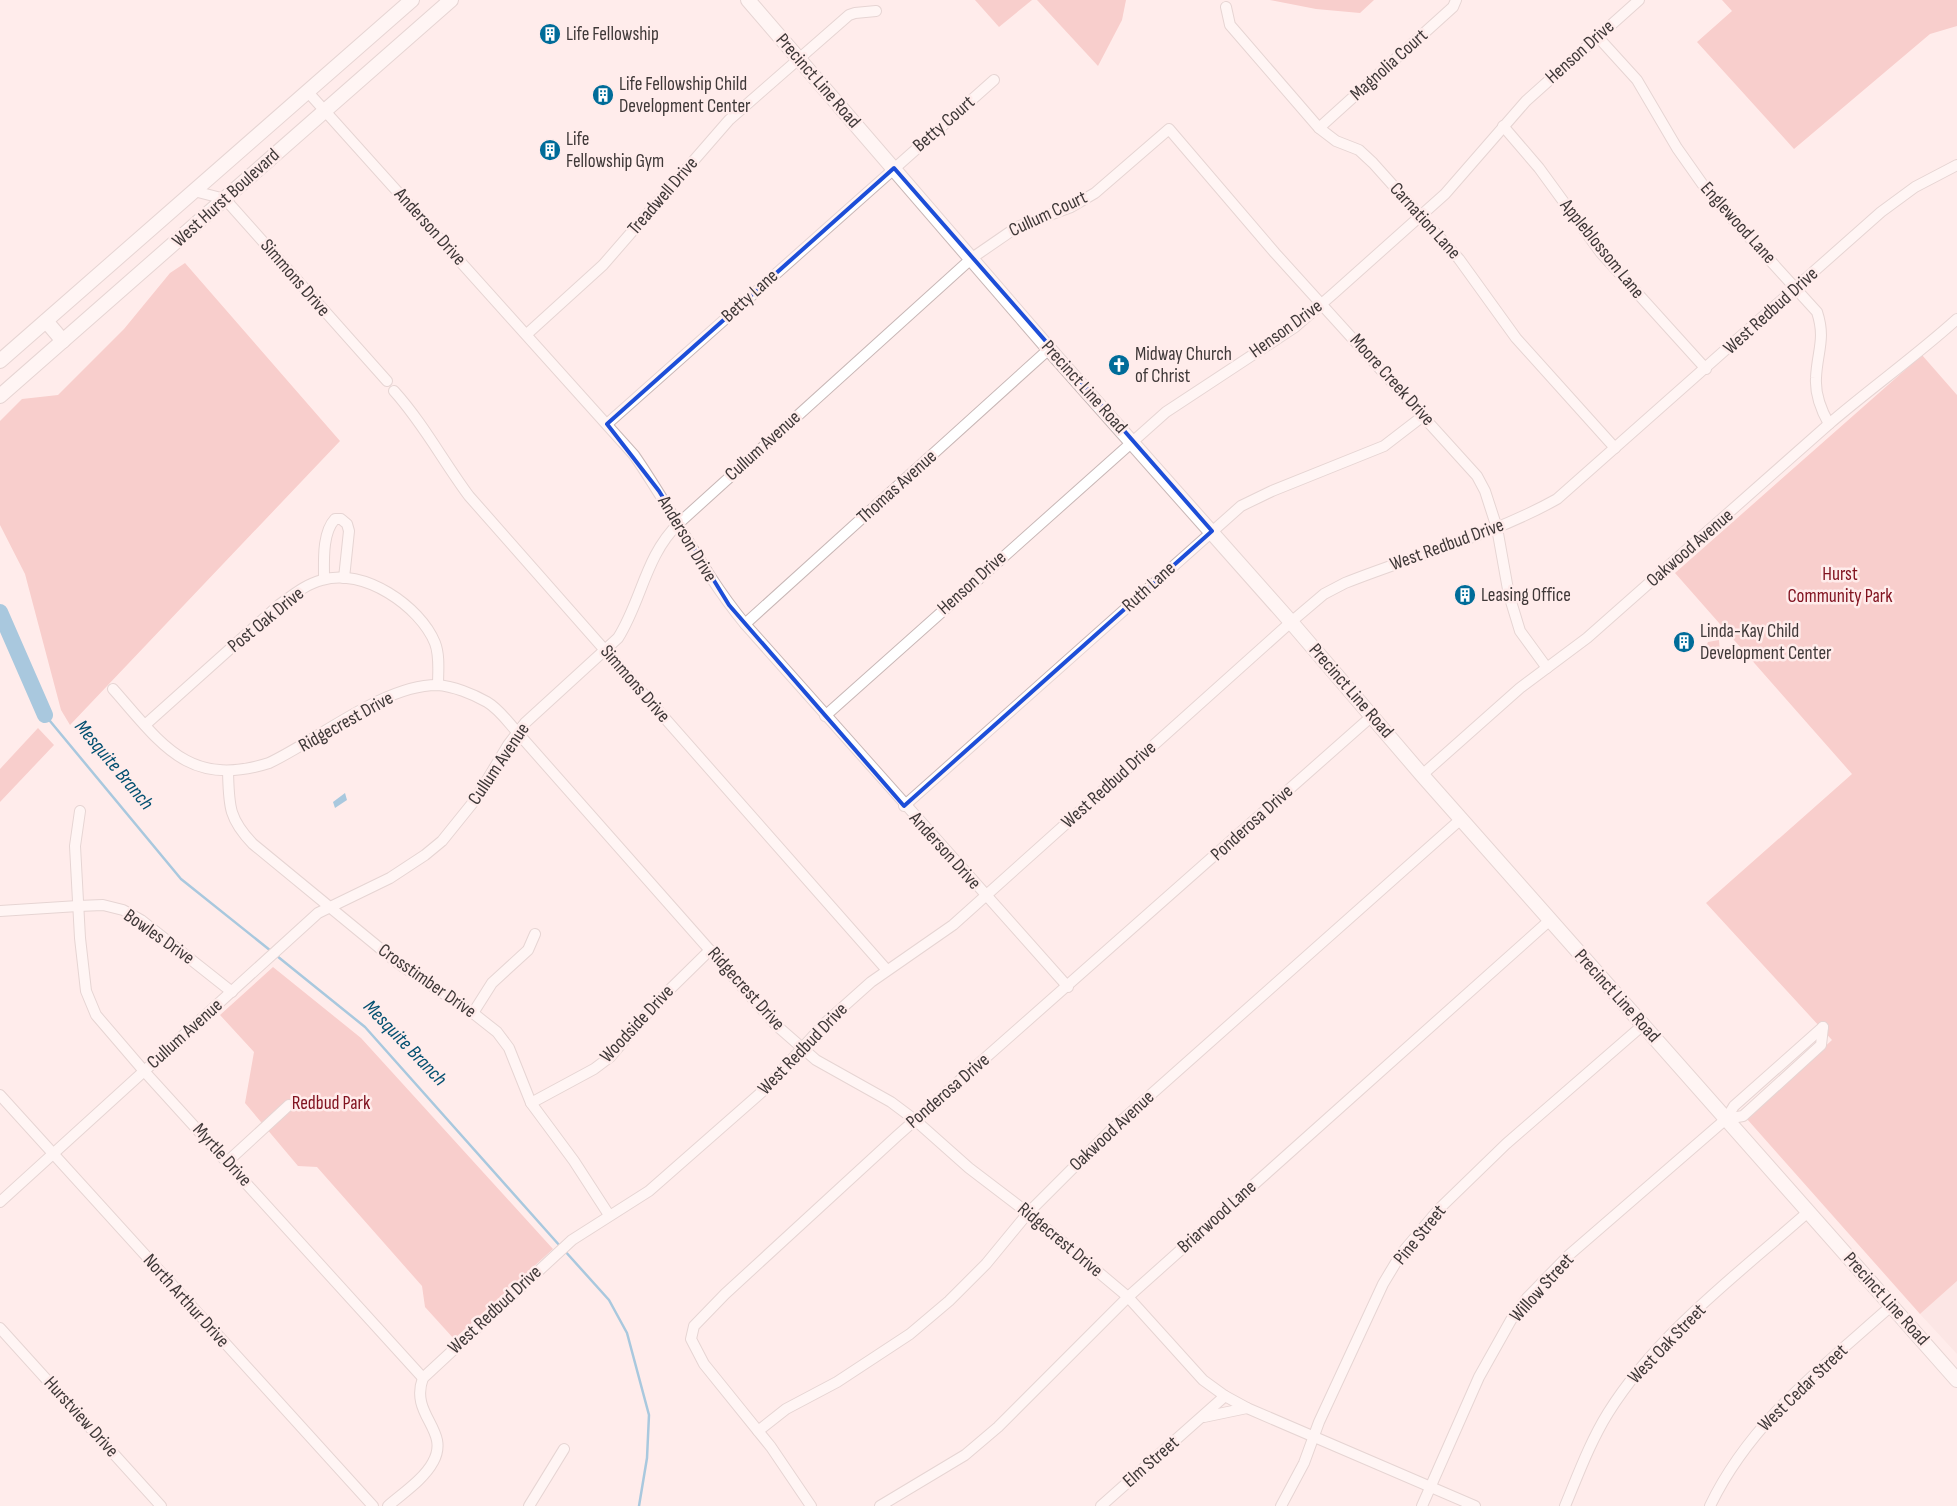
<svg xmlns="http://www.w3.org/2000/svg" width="1957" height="1506" viewBox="0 0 1957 1506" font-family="'Sofia Sans Condensed',sans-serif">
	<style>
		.built { fill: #f8dedd }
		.green { fill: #f0a8a6 }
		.water { fill: #419cce }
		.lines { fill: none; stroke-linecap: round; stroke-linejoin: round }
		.stream { stroke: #419cce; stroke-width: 2.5 }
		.river { stroke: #419cce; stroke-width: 16 }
		.minor-casing { stroke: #c8b7b6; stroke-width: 12 }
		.major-casing { stroke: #c8b7b6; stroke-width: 16 }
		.minor { stroke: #fff; stroke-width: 10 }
		.major { stroke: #fff; stroke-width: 14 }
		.marked { fill: none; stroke: #1d4ed8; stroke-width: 4; stroke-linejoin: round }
		.labels { text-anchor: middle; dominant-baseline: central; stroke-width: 5; stroke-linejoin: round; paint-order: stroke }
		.poi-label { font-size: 19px; fill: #3f3838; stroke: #ffeceb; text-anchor: start }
		.street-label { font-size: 19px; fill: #3f3838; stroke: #ffeceb }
		.park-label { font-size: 19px; fill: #811320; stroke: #ffeceb }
		.water-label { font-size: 20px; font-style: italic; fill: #024f70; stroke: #ffeceb }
	</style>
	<rect width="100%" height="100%" fill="#ffeceb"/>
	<polygon class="built" points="1957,1281 1957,1354 1920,1314"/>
	<g class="green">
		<polygon points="975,0 1032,0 999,27"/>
		<polygon points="1037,0 1126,0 1122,20 1098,66"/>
		<polygon points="1270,0 1374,0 1360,13 1316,9"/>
		<polygon points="1722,0 1957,0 1957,26 1930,34 1794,149 1697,42 1732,11"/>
		<polygon points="185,263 340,441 70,725 61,710 25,574 0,525 0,421 22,399 58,395 124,329 170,273"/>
		<polygon points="1922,355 1957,395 1957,1281 1920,1314 1747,1119 1832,1040 1706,903 1852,774 1675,573"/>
		<polygon points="1719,640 1720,653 1708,658 1705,649 1708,642"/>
		<polygon points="38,728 54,745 0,802 0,769"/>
		<polygon points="273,967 361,1038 553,1249 454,1339 425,1307 422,1286 317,1167 298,1166 245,1103 254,1052 220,1015"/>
	</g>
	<polygon class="water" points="345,793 347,800 335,808 333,802"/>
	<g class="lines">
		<g class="stream">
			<polyline points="45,715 181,879 271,951"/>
			<polyline points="277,956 365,1027 560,1246"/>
			<polyline points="564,1250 609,1300 627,1333 649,1415 647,1458 639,1506"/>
		</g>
		<polyline class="river" points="0,612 45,715"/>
		<g class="minor-casing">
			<g id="minor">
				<polyline points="1226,7 1230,25 1319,128 1336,141 1359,150 1373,163 1459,259 1516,338 1615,448"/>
				<path d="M1597 36 1637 80 1677 148 1708 192 1817 312C1826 339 1817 352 1816 378 1815 394 1821 410 1829 424"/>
				<path d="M307 91 634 455C673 511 702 572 745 624L1068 987"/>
				<polyline points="1503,126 1539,168 1601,253 1706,369"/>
				<polyline points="1319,128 1453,7 1456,0"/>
				<polyline points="194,191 225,199 387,381"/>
				<polyline points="527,334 603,265 729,120 849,15 855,13 876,11"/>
				<path d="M394 391C423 423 443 461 469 496L886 969"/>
				<polyline points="607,424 994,80"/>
				<path d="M324 579C324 561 322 533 335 519H341L347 524 349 531 344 578"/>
				<polyline points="745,624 1049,349"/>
				<path d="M113 689C161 743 188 789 269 763 318 740 383 685 437 685 453 686 473 694 487 702 499 709 508 722 517 732L776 1025 816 1060 891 1102 915 1120 969 1168 1028 1213 1128 1297 1203 1380 1225 1396 1247 1408 1475 1506"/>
				<polyline points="825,716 1166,412 1295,327 1333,294 1445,194 1526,101 1639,0"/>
				<path d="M145 725 279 605C293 595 306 584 322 580 363 567 420 606 435 643 440 656 438 672 438 685"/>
				<path d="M228 771C229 805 228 818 253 844L399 964 473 1013 497 1032 509 1048 531 1103 574 1161 609 1215"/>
				<path d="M1422 775 1520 688 1587 638 1829 424C1871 388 1916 356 1957 319"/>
				<polyline points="904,806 1241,506 1272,491 1384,446 1423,416"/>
				<polyline points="80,811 75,846 80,938 86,991 96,1015 144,1071 423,1378"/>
				<polyline points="0,911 78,906 103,905 123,910 141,920 232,992"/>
				<polyline points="473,1013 492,983 528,950 535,934"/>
				<polyline points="0,1095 373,1506"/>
				<polyline points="531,1103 594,1069 610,1057 657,1002 710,950"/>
				<polyline points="1726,1119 1743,1116 1821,1045 1823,1027"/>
				<polyline points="227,1162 289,1105"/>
				<path d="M0 1202 318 913 390 878 425 855 442 841 475 800 508 745 525 723 618 638C642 600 645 556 679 523L972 258 1017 227 1071 207 1095 193 1169 129 1275 253 1477 476 1485 491 1497 528 1509 595 1520 631 1547 668"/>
				<polyline points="0,1328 161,1506"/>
				<polyline points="1204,1417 1247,1408"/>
				<polyline points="758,1431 786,1409 837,1382 910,1334 949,1301 986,1264 1028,1213 1111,1130 1461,819"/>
				<path d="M388 1506C403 1493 424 1479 433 1462 451 1430 409 1415 423 1378L572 1240 649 1191 764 1090 824 1024 871 982 953 925 1291 622 1324 594 1345 583C1415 555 1491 536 1557 499L1881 212 1915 187 1957 165"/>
				<polyline points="529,1506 564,1449"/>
				<polyline points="811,1506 771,1447 704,1364 691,1339 694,1326 725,1294 897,1136 1372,716"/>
				<polyline points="880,1506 965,1455 998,1427 1128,1297 1550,920"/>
				<polyline points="1101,1506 1225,1396"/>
				<polyline points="1281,1506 1304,1463 1319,1422 1383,1284 1401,1254 1439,1209 1506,1144 1643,1025"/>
				<polyline points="1422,1506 1479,1377 1511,1320 1527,1298 1569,1255 1726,1119 1734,1106 1823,1027"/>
				<path d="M1565 1506C1578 1475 1590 1442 1608 1413 1658 1333 1738 1274 1808 1212"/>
				<path d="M1710 1506C1750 1422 1824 1366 1891 1306"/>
			</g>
		</g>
		<g class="major-casing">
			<g id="major">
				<polyline points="748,0 1049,349 1291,622 1422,775 1957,1380"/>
				<polyline points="46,321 63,341"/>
				<polyline points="0,361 412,0"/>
				<polyline points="0,396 451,0"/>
			</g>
		</g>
		<use href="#minor" class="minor"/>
		<use href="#major" class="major"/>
	</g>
	<path d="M0 0H1957V1506H0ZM894 168 1212 531 904 806 729 605 659 491 607 424Z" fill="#ffeceb" fill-opacity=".55" fill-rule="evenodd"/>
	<path class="marked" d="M894 168 1212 531 904 806 729 605 659 491 607 424Z"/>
	<defs>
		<g id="building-disc" transform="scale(1.125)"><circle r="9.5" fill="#006c99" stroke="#ffeceb"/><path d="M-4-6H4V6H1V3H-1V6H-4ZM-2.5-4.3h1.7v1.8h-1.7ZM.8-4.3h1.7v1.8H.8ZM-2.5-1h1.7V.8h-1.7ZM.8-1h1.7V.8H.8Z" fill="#fff"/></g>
		<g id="church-disc" transform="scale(1.125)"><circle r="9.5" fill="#006c99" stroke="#ffeceb"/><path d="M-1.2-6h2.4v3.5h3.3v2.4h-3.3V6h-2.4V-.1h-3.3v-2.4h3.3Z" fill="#fff"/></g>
	</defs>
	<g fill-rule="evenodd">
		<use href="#building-disc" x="550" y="34"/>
		<use href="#building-disc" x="603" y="95"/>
		<use href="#building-disc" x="550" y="150"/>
		<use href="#church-disc" x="1119" y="365"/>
		<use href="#building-disc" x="1465" y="595"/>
		<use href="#building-disc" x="1684" y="642"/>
	</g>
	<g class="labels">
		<g class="poi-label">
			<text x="566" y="34">Life Fellowship</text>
			<text x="619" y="84">Life Fellowship Child<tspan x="619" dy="22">Development Center</tspan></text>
			<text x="566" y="139">Life<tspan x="566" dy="22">Fellowship Gym</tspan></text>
			<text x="1135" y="354">Midway Church<tspan x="1135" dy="22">of Christ</tspan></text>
			<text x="1481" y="595">Leasing Office</text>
			<text x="1700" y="631">Linda-Kay Child<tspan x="1700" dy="22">Development Center</tspan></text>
		</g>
		<g class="street-label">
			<text transform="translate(1580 52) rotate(-42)">Henson Drive</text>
			<text transform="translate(1389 65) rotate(-42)">Magnolia Court</text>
			<text transform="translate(818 81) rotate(49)">Precinct Line Road</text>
			<text transform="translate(944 124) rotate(-41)">Betty Court</text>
			<text transform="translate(663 196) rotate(-49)">Treadwell Drive</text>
			<text transform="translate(226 198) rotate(-42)">West Hurst Boulevard</text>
			<text transform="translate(1048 214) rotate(-25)">Cullum Court</text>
			<text transform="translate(1425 221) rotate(48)">Carnation Lane</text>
			<text transform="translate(1738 223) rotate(48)">Englewood Lane</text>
			<text transform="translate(430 227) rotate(48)">Anderson Drive</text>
			<text transform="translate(1602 249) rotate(51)">Appleblossom Lane</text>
			<text transform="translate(295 278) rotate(49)">Simmons Drive</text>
			<text transform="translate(750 296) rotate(-42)">Betty Lane</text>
			<text transform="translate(1771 311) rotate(-42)">West Redbud Drive</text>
			<text transform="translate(1286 329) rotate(-36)">Henson Drive</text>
			<text transform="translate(1392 380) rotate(48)">Moore Creek Drive</text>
			<text transform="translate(1084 387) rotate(48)">Precinct Line Road</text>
			<text transform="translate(763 446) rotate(-42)">Cullum Avenue</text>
			<text transform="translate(897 487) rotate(-42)">Thomas Avenue</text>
			<text transform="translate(687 539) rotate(59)">Anderson Drive</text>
			<text transform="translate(1447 545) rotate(-20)">West Redbud Drive</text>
			<text transform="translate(1690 548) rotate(-41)">Oakwood Avenue</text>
			<text transform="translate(972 583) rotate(-42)">Henson Drive</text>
			<text transform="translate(1149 587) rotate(-42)">Ruth Lane</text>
			<text transform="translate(266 620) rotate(-39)">Post Oak Drive</text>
			<text transform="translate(635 684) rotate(49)">Simmons Drive</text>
			<text transform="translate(1351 691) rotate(49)">Precinct Line Road</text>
			<text transform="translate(346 722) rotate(-29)">Ridgecrest Drive</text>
			<text transform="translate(499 764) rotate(-56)">Cullum Avenue</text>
			<text transform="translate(1109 785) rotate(-42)">West Redbud Drive</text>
			<text transform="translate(1252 823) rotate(-42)">Ponderosa Drive</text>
			<text transform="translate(945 851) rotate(48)">Anderson Drive</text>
			<text transform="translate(159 937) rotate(35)">Bowles Drive</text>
			<text transform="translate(427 981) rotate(35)">Crosstimber Drive</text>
			<text transform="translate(746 989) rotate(48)">Ridgecrest Drive</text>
			<text transform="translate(1617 996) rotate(48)">Precinct Line Road</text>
			<text transform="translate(637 1024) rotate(-47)">Woodside Drive</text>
			<text transform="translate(185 1034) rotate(-42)">Cullum Avenue</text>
			<text transform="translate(803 1049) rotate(-46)">West Redbud Drive</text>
			<text transform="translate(948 1091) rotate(-41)">Ponderosa Drive</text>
			<text transform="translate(1112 1131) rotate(-43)">Oakwood Avenue</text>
			<text transform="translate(222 1155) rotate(48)">Myrtle Drive</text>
			<text transform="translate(1217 1217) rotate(-42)">Briarwood Lane</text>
			<text transform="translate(1420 1235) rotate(-51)">Pine Street</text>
			<text transform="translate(1060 1240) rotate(40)">Ridgecrest Drive</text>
			<text transform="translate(1542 1288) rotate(-48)">Willow Street</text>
			<text transform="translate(1886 1299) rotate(48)">Precinct Line Road</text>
			<text transform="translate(186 1301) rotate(48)">North Arthur Drive</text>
			<text transform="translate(495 1310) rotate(-43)">West Redbud Drive</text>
			<text transform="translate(1667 1344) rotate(-46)">West Oak Street</text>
			<text transform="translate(1803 1388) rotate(-44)">West Cedar Street</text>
			<text transform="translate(81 1417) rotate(48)">Hurstview Drive</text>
			<text transform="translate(1151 1462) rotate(-41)">Elm Street</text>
		</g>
		<g class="park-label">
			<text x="1840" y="574">Hurst<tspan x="1840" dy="22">Community Park</tspan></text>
			<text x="331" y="1103">Redbud Park</text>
		</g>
		<g class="water-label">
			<text transform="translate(114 765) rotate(50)">Mesquite Branch</text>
			<text transform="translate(405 1043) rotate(46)">Mesquite Branch</text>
		</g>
	</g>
</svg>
